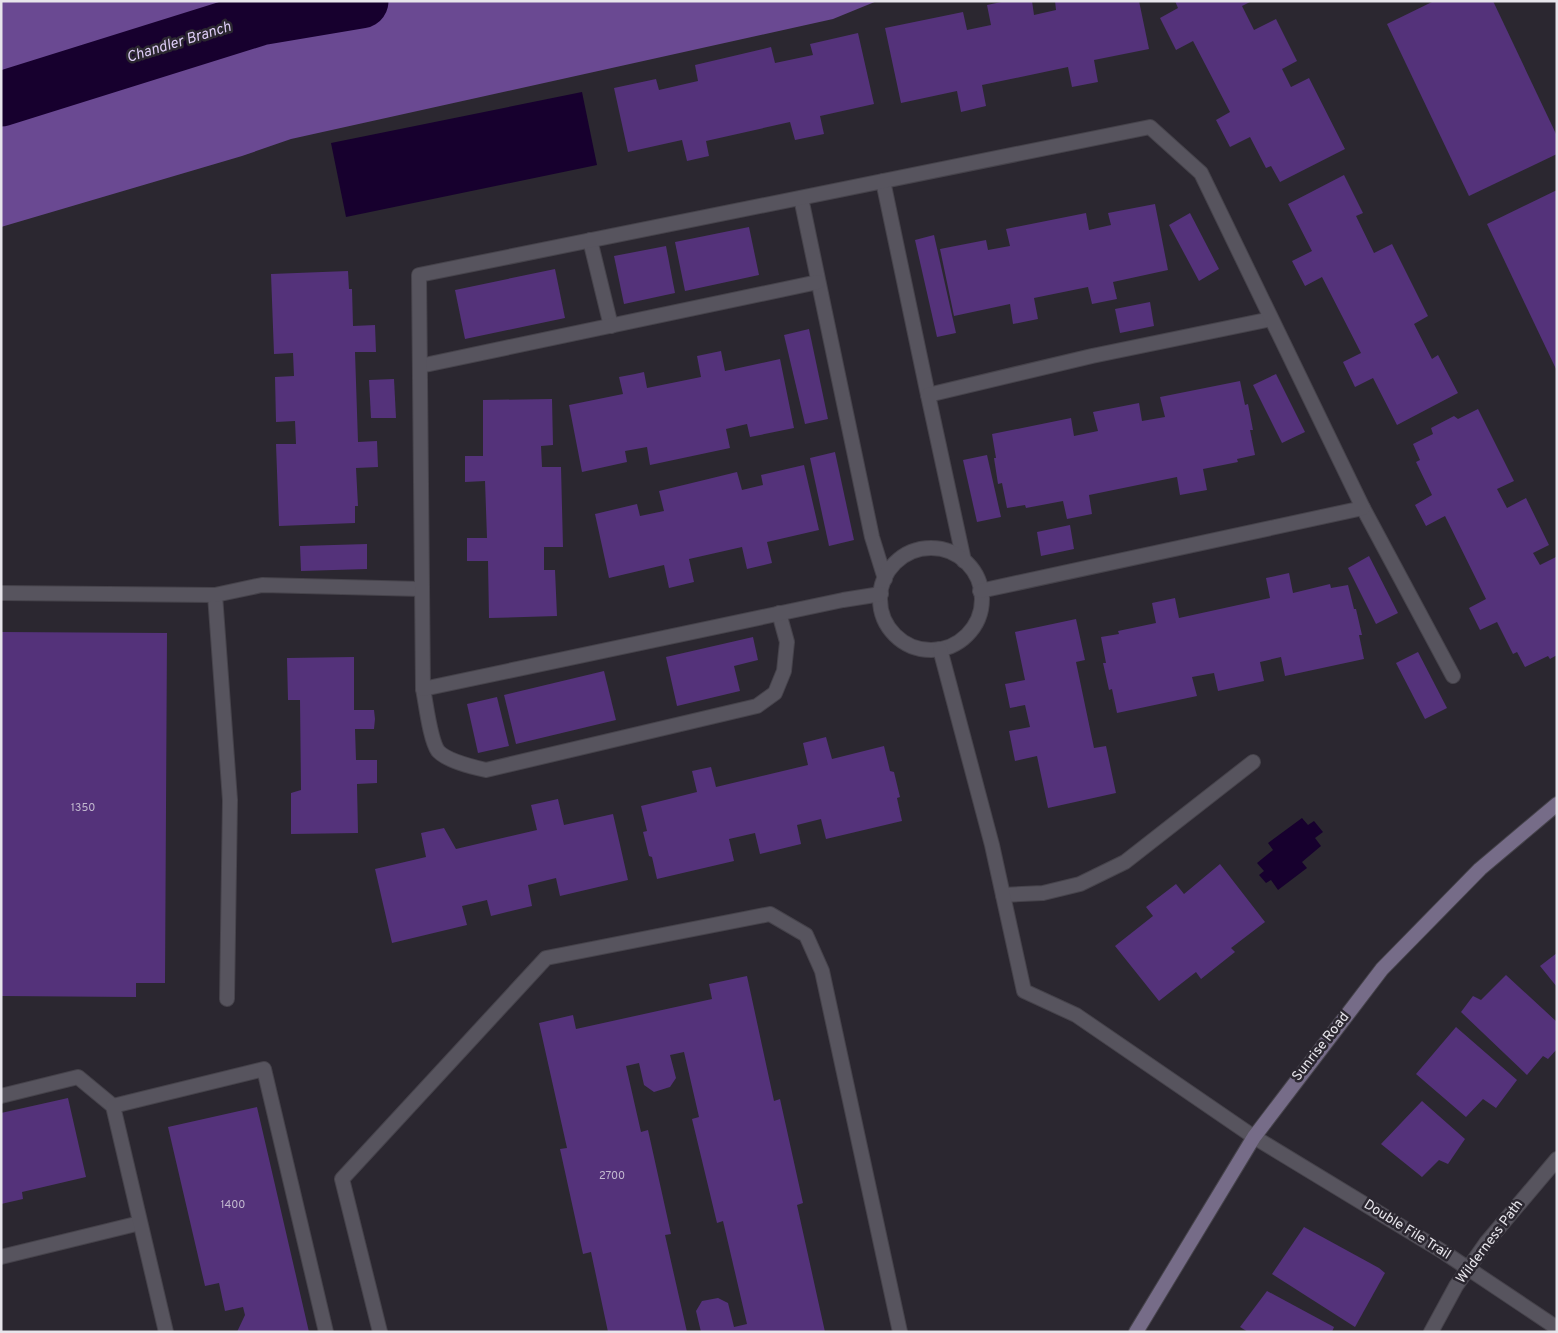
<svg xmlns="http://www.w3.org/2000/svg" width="1558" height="1333" viewBox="0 0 1558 1333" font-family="Overpass,sans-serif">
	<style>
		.forest { fill: #6a4992 }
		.water { fill: #17002e }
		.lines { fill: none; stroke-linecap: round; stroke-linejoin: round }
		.river { stroke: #17002e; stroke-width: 55 }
		.building { fill: #54327a }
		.service-casing { stroke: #46434b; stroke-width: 16 }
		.minor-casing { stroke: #46434b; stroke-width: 16 }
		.secondary-casing { stroke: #46434b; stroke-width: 16 }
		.service { stroke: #57545e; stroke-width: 14 }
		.minor { stroke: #57545e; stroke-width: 14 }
		.secondary { stroke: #766c88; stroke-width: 14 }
		.labels { text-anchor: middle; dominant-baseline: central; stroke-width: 5; stroke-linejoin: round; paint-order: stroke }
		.number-label { font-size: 11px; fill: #c2b8cf }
		.street-label { font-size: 14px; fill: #e7e5eb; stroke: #2b2730 }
		.water-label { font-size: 15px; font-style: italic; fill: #dccbf5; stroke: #2b2730 }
	</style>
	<rect width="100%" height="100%" fill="#2b2730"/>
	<polygon class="forest" points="1,1 877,1 833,19 291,139 242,156 1,227"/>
	<g class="water">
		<polygon points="582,92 597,165 346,217 331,143"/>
		<polygon points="1302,818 1308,825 1314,821 1323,832 1315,838 1321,846 1302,862 1307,868 1278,890 1271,880 1266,883 1259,875 1264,871 1257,863 1273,850 1268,843"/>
	</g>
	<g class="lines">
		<polyline class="river" points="1,99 260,18 361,1"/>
	</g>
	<g class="building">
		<polygon points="1006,1 1032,1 1034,15 1056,10 1055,1 1139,1 1149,49 1094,60 1098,82 1072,87 1068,67 982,85 986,106 961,112 957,91 901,103 885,28 963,12 967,30 991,25 987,5"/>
		<polygon points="1175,1 1252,1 1242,6 1254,30 1276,19 1297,61 1282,69 1291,87 1309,78 1345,149 1280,182 1271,166 1266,168 1250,137 1230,147 1216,120 1230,112 1193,41 1176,50 1160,18 1178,8"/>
		<polygon points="1434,1 1493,1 1557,136 1557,154 1469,196 1387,24"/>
		<polygon points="858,33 874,104 820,116 824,134 795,140 790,122 706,141 709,156 687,161 682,140 628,152 614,88 656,79 659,90 698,81 695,65 771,47 775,63 813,55 810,44"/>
		<polygon points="1344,175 1363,213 1356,216 1374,253 1392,244 1428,316 1414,324 1432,359 1438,355 1458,393 1397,425 1373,378 1355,387 1343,362 1361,353 1322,277 1305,286 1292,261 1312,251 1288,204"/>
		<polygon points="1557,190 1557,371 1487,224"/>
		<polygon points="1155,204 1168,270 1113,282 1117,299 1092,304 1088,287 1034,298 1038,319 1013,324 1010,304 954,316 940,249 986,240 988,250 1010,246 1006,229 1086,213 1089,230 1111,225 1108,213"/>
		<polygon points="1190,213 1219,269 1199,281 1169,225"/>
		<polygon points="749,227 759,275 685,291 675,242"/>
		<polygon points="934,235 956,333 937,337 915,240"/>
		<polygon points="666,246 675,293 624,304 614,256"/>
		<polygon points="555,269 565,318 465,339 455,290"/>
		<polygon points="348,271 349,289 352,289 353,326 375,325 376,352 355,352 358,442 377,441 378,467 356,468 358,506 355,506 355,523 279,526 276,444 296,444 295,421 276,422 275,377 294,376 293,353 274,354 271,274"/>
		<polygon points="1150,302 1154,326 1120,333 1115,309"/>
		<polygon points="809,329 828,419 805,424 784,335"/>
		<polygon points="721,351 725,371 780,359 794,428 750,437 747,424 726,429 730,448 650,465 647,447 625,451 627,462 582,472 569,405 623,394 619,377 635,374 644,372 647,388 701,377 697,356"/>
		<polygon points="1276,374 1305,432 1282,443 1253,385"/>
		<polygon points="394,379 396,418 371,418 369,380"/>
		<polygon points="1240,381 1245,405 1248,404 1253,430 1250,430 1255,455 1237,459 1238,462 1203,469 1207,490 1180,495 1177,477 1089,495 1092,514 1067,519 1063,501 1026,508 1025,505 1007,508 1002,483 998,484 994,458 996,458 992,434 1071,418 1074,436 1098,431 1093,412 1139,403 1142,421 1165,417 1160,397"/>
		<polygon points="552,399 553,445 541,446 542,467 561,467 563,547 544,547 544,570 555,570 557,616 489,618 488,561 467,561 467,538 487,538 485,481 465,482 465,456 483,456 483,400"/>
		<polygon points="1478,409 1514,481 1497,489 1507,508 1526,498 1549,545 1533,553 1540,565 1556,557 1557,558 1557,655 1550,659 1548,656 1525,667 1517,652 1513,654 1497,622 1480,630 1469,608 1486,599 1445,516 1426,526 1415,505 1432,495 1416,462 1420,460 1413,444 1433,434 1431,428 1454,416 1458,419"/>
		<polygon points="835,452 854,540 829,546 810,458"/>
		<polygon points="987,455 1001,517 977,522 963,460"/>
		<polygon points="804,465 819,530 767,542 772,563 747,569 742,547 689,559 694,582 669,588 664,565 609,578 595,514 637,504 640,516 664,511 659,491 737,472 742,490 763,485 761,475"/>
		<polygon points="1070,525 1074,549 1041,556 1037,532"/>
		<polygon points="367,544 367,569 301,571 300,546"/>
		<polygon points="1369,556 1398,613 1376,624 1348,568"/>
		<polygon points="1289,573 1293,593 1330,584 1331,588 1348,585 1354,609 1356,609 1362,635 1359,635 1364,659 1285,676 1281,657 1260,662 1264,681 1218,691 1214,673 1192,677 1197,696 1117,713 1112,689 1109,690 1103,663 1106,663 1101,637 1119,634 1118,631 1156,623 1152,603 1175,598 1179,618 1270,598 1266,578"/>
		<polygon points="1076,619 1085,660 1076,662 1094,748 1106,746 1116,793 1048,808 1037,756 1015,761 1009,731 1030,727 1025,705 1010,708 1005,684 1025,680 1015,632"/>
		<polygon points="1,632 167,633 165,983 136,983 136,997 2,996"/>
		<polygon points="753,637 758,660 734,666 740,691 677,706 666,657"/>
		<polygon points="1418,652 1447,708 1425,719 1396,663"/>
		<polygon points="354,657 354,710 374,710 375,719 374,729 355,729 356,760 377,760 377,783 357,784 358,833 291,834 291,793 301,790 300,700 288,700 287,658"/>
		<polygon points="604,671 616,720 516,744 504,695"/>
		<polygon points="497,697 509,746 478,753 467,704"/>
		<polygon points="826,737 832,759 884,746 890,771 894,772 900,797 897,798 902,821 826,839 821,819 797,825 801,844 760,854 755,833 729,839 734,861 657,879 652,857 649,856 643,832 647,831 641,806 697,792 692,771 711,767 716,787 808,765 803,743"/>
		<polygon points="558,799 564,825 613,814 628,880 560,896 556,878 528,885 532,906 491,916 487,900 462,906 467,925 392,943 375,869 426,857 421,833 444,828 456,849 537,830 531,805"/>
		<polygon points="1220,864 1265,922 1231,948 1235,952 1201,979 1196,972 1159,1001 1115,946 1153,916 1146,907 1176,884 1184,894"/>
		<polygon points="1557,953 1557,987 1540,966"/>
		<polygon points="1506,975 1557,1022 1557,1049 1548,1059 1543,1056 1527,1075 1461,1012 1473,996 1481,1000"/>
		<polygon points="747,976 774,1101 780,1099 803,1203 797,1205 825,1332 701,1332 696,1311 702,1301 718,1298 728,1303 734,1327 747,1324 723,1221 717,1223 692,1119 699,1117 684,1052 670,1055 676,1078 670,1087 654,1092 644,1085 639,1063 626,1066 641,1132 648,1130 671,1234 665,1235 687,1332 608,1332 591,1252 583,1254 560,1149 567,1148 539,1023 573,1015 576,1029 712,999 709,984"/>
		<polygon points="1456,1027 1517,1080 1496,1108 1483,1099 1466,1117 1416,1074"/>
		<polygon points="68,1098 86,1177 22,1192 23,1199 1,1204 1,1113"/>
		<polygon points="1422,1101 1465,1139 1448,1164 1439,1160 1422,1177 1381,1144"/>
		<polygon points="257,1107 309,1332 237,1332 245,1315 243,1307 225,1311 219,1283 205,1286 168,1127"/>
		<polygon points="1304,1227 1379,1268 1385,1273 1355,1327 1272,1274"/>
		<polygon points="1267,1291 1334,1327 1332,1332 1248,1332 1240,1327"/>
	</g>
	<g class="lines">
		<g class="service-casing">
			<g id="service">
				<polyline points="883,181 928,395"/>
				<polyline points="801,198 872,537 885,579"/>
				<polyline points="590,240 611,326"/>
				<polyline points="420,366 818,282"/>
				<polyline points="964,561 928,395 1092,356 1271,319"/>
				<polyline points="215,595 230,800 227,999"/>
				<path d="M423 689C426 703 430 740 438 751 447 761 473 767 486 770L757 706 775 693 784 671 787 642 779 613"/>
				<polyline points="1003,895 1043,893 1080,884 1125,862 1253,762"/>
				<polyline points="1,1096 78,1077 113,1106"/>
				<polyline points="1,1257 140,1223"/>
				<polyline points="166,1332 113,1106 264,1069 326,1332"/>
				<polyline points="380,1332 342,1179 546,958 770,914 806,935 822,971 900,1332"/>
			</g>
		</g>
		<g class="minor-casing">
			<g id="minor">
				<polyline points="1363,508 1453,676"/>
				<circle cx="931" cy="599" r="51"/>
				<polyline points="1,593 215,595 262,585 422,589"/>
				<polyline points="881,594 843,600 423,689 419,275 1150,127 1201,173 1363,508 980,591"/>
				<polyline points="940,649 992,845 1024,991 1076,1015 1254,1137 1445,1253 1557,1328"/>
				<polyline points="1431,1332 1456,1286 1486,1243 1557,1159"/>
			</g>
		</g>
		<g class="secondary-casing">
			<polyline id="secondary" points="1136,1332 1254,1137 1382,969 1480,869 1557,804"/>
		</g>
		<use href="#service" class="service"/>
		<use href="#minor" class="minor"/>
		<use href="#secondary" class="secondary"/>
	</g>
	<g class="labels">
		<g class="number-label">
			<text x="83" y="808">1350</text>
			<text x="612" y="1176">2700</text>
			<text x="233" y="1205">1400</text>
		</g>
		<g class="street-label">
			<text transform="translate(1321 1047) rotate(-52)">Sunrise Road</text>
			<text transform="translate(1407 1230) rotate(32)">Double File Trail</text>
			<text transform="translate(1490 1242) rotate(-53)">Wilderness Path</text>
		</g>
		<g class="water-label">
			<text transform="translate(179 43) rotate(-17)">Chandler Branch</text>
		</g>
	</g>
	<rect width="1558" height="1333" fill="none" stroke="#e7e5eb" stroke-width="5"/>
</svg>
